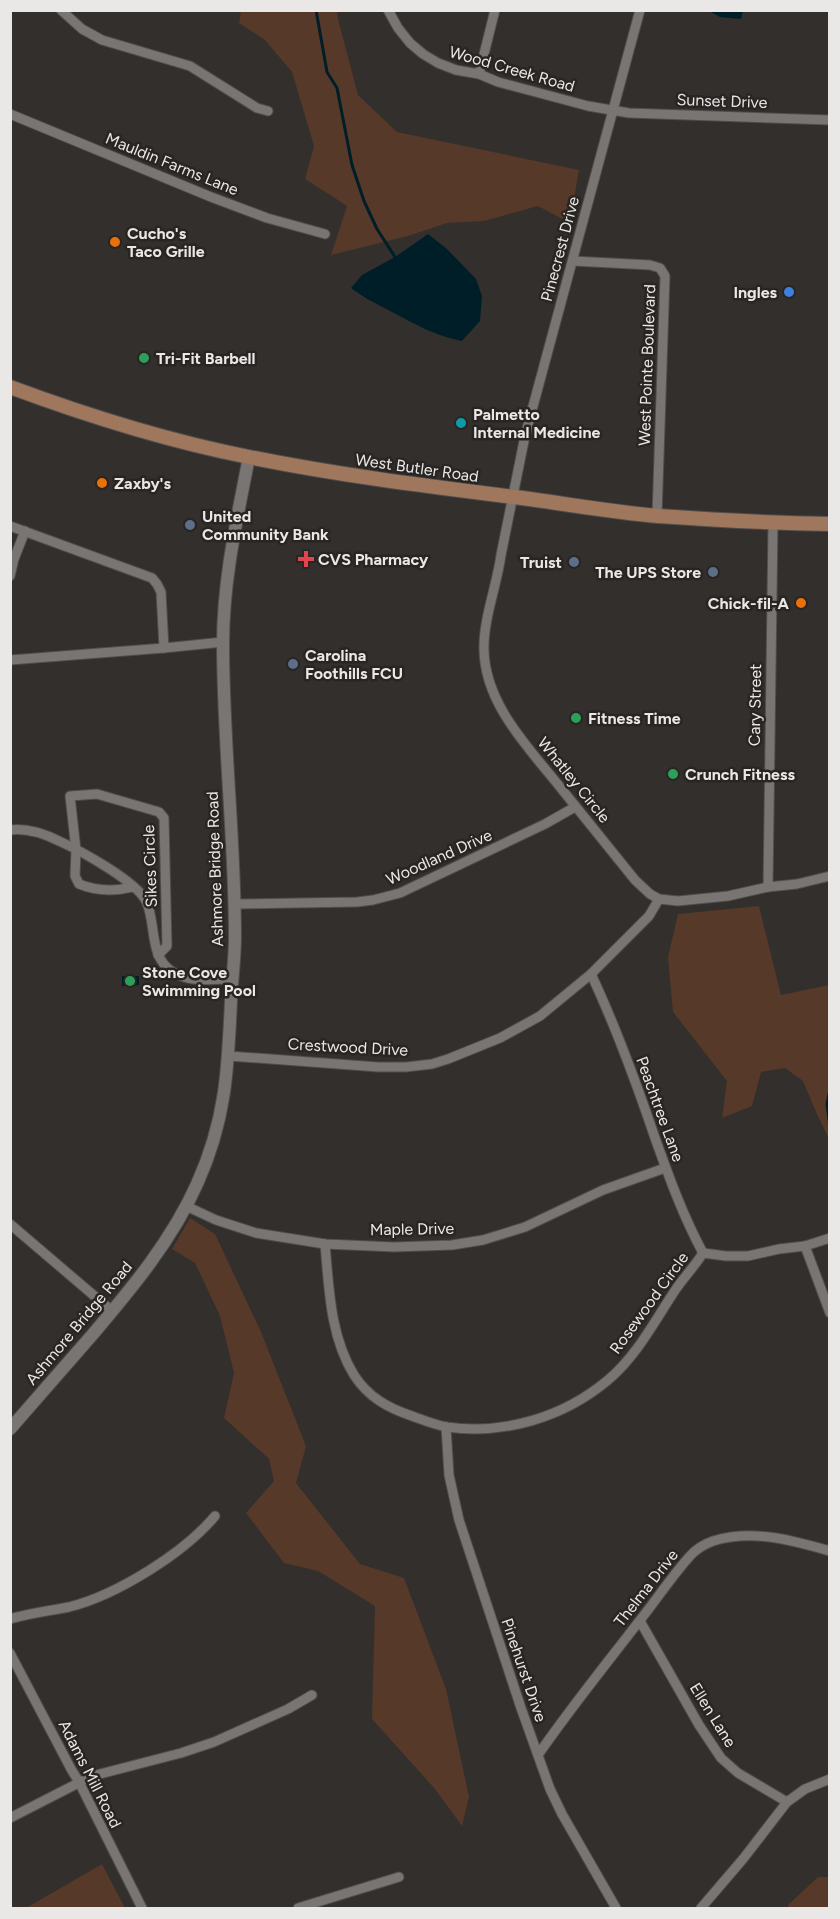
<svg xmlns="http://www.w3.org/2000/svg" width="840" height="1919" viewBox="0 0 840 1919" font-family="Figtree,sans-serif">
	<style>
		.green { fill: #563928 }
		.water { fill: #001e28 }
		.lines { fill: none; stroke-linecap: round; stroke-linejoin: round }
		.stream { stroke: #001e28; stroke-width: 3 }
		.street-casing { stroke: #504d4c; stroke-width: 11 }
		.secondary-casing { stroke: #504d4c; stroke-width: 14 }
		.primary-casing { stroke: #504d4c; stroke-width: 16 }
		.street { stroke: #797573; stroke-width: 9 }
		.secondary { stroke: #797573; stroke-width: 12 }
		.primary { stroke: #9f775d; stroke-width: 14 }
		.food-dot { fill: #e8710a; stroke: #282523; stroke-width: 2 }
		.shop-dot { fill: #3f7fe0; stroke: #282523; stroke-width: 2 }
		.leisure-dot { fill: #2e9e5b; stroke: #282523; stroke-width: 2 }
		.culture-dot { fill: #0f9aa8; stroke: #282523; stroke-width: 2 }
		.service-dot { fill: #5c6f8a; stroke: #282523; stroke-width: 2 }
		.health-dot { fill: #e0444e; stroke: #282523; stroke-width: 2 }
		.labels { text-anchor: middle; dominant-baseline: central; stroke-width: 5; stroke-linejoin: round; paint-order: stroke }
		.street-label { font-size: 16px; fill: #eae8e7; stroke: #282523 }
		.poi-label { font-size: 16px; font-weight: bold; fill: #eae8e7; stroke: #282523; text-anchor: start }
	</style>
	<rect width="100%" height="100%" fill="#322f2d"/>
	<g class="green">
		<polygon points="241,11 337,11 338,19 358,95 397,132 579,170 570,223 538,206 484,221 447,223 408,236 331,255 347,206 305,179 314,146 292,72 265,40 239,23"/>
		<polygon points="759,906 781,995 829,985 829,1139 816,1112 803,1081 785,1068 761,1072 752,1106 722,1118 727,1081 673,1012 668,957 678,914"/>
		<polygon points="190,1218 215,1234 261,1332 306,1446 296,1483 360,1564 404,1578 446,1689 469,1797 462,1826 435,1789 372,1719 375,1606 318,1571 284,1563 246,1513 274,1481 269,1459 224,1418 234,1373 220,1316 195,1263 172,1249"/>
		<polygon points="102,1864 125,1908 26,1908"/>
		<polygon points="818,1877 829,1877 829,1908 787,1908 789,1904"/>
	</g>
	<g class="water">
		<polygon points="709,11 743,10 743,11 741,19 720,17"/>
		<path d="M428 234 447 249 476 279 482 296 480 321 462 341C433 335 417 325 392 312 377 304 364 298 351 288L362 275 395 257Z"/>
		<polygon points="122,976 139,976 139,985 122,986"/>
	</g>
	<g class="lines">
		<g class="stream">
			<polyline points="316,10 327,72 337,88 352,165 364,201 377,229 395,257"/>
			<polyline points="830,1089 827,1104 830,1127"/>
		</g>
		<g class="street-casing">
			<g id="street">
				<polyline points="61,10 82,29 102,40 190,66 257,108 268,111"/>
				<polyline points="388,10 398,28 410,43 423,54 438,63 456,70 479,74 498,82 588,106 629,113 830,120"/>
				<path d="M640 10 525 436 501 555C497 585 483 620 484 650 485 704 528 747 560 787 585 818 610 849 635 880L650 894 659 899 678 901 728 896 768 887 797 884 830 876"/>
				<polyline points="479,74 495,10"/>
				<polyline points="10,114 211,197 267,218 325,234"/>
				<polyline points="573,261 650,265 660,268 665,276 657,516"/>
				<polyline points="10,526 152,578 157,584 161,592 164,648"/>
				<polyline points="10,576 14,559 25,531"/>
				<polyline points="10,660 164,648 223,642"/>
				<path d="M10 830C26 828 45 834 59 841 81 851 136 881 146 901 157 924 148 957 173 972 189 983 214 979 232 979"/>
				<path d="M133 887C116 891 96 891 79 884L75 876 76 850 70 796 97 794 159 812 164 818 167 946 158 955"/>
				<polyline points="768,887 773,523"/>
				<polyline points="234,904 357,902 373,900 400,893 545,824 575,807"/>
				<path d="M591 974C616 1027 636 1082 655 1138 669 1177 683 1216 703 1253"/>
				<polyline points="229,1056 378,1067 406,1067 432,1064 448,1059 500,1038 540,1016 591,974 649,916 659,899"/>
				<polyline points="186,1206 216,1220 256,1233 325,1244 394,1247 452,1245 483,1240 525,1227 603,1190 665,1168"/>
				<polyline points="10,1224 112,1311"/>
				<path d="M325 1244C329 1288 330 1336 354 1375 368 1397 388 1408 412 1416 423 1420 435 1425 447 1427 505 1435 564 1417 608 1380 637 1356 655 1320 676 1289 684 1277 695 1266 703 1253"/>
				<polyline points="805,1246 830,1313"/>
				<polyline points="703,1253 726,1256 748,1256 779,1249 805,1246 830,1238"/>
				<polyline points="446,1427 449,1475 459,1520 521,1708 550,1789 562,1814 616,1908"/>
				<path d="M10 1619C29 1613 49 1611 69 1607 117 1595 184 1553 215 1516"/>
				<polyline points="640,1621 699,1725 721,1758 738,1773 787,1802"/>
				<polyline points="10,1653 71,1769 79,1782 142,1908"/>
				<path d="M538 1755C569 1710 603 1668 637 1624 655 1602 671 1577 690 1556 696 1549 705 1544 713 1541 753 1529 791 1540 830 1551"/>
				<polyline points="10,1818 92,1776 181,1753 214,1742 288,1709 312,1695"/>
				<polyline points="298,1908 399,1877"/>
				<polyline points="701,1908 743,1859 787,1802 805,1789 830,1779"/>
			</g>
		</g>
		<g class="secondary-casing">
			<path id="secondary" d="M10 1429C38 1397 65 1366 93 1334 132 1288 172 1240 197 1184 226 1120 228 1069 231 1000 232 979 235 958 235 937 235 839 223 742 223 644 223 580 237 519 249 457"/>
		</g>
		<g class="primary-casing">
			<path id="primary" d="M10 387C88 416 168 441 249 457 337 475 426 486 514 497 562 503 609 512 658 516 715 520 772 523 830 524"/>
		</g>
		<use href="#street" class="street"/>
		<use href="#secondary" class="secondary"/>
		<use href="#primary" class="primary"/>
	</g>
	<g class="food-dot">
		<circle cx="115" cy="242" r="6"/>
		<circle cx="102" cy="483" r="6"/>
		<circle cx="801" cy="603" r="6"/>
	</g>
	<circle class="shop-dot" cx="789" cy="292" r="6"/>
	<g class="leisure-dot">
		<circle cx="144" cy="358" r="6"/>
		<circle cx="576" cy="718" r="6"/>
		<circle cx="673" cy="774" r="6"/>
		<circle cx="130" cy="981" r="6"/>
	</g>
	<circle class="culture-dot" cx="461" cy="423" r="6"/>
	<g class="service-dot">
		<circle cx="190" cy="525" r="6"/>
		<circle cx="574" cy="562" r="6"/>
		<circle cx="713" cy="572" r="6"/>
		<circle cx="293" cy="664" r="6"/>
	</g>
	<path class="health-dot" d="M303 550h6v6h6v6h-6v6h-6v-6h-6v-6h6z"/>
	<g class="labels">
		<g class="street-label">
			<text transform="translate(512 69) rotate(16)">Wood Creek Road</text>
			<text transform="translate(722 101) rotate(2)">Sunset Drive</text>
			<text transform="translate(172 164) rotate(22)">Mauldin Farms Lane</text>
			<text transform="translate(560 249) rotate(-75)">Pinecrest Drive</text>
			<text transform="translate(647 365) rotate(-88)">West Pointe Boulevard</text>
			<text transform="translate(417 468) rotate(8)">West Butler Road</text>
			<text transform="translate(755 705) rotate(-89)">Cary Street</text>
			<text transform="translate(574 780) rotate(51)">Whatley Circle</text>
			<text transform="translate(439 857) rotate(-24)">Woodland Drive</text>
			<text transform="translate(150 866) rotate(-92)">Sikes Circle</text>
			<text transform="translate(215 869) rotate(-92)">Ashmore Bridge Road</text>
			<text transform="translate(348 1047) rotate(3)">Crestwood Drive</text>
			<text transform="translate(660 1109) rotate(70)">Peachtree Lane</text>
			<text transform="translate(412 1229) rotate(-1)">Maple Drive</text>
			<text transform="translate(649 1303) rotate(-54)">Rosewood Circle</text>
			<text transform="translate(79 1323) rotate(-50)">Ashmore Bridge Road</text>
			<text transform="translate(646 1588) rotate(-52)">Thelma Drive</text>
			<text transform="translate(524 1670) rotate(71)">Pinehurst Drive</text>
			<text transform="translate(713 1715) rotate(58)">Ellen Lane</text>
			<text transform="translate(90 1774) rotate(63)">Adams Mill Road</text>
		</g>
		<g class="poi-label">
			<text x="127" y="233">Cucho's<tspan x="127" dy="18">Taco Grille</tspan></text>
			<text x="777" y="292" text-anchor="end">Ingles</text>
			<text x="156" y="358">Tri-Fit Barbell</text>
			<text x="473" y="414">Palmetto<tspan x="473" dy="18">Internal Medicine</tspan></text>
			<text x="114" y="483">Zaxby's</text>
			<text x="202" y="516">United<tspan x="202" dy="18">Community Bank</tspan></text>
			<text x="318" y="559">CVS Pharmacy</text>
			<text x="562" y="562" text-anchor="end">Truist</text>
			<text x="701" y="572" text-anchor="end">The UPS Store</text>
			<text x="789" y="603" text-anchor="end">Chick-fil-A</text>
			<text x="305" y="655">Carolina<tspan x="305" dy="18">Foothills FCU</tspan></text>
			<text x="588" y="718">Fitness Time</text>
			<text x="685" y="774">Crunch Fitness</text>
			<text x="142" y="972">Stone Cove<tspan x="142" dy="18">Swimming Pool</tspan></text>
		</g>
	</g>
	<rect width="840" height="1919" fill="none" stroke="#eae8e7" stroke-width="24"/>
</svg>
